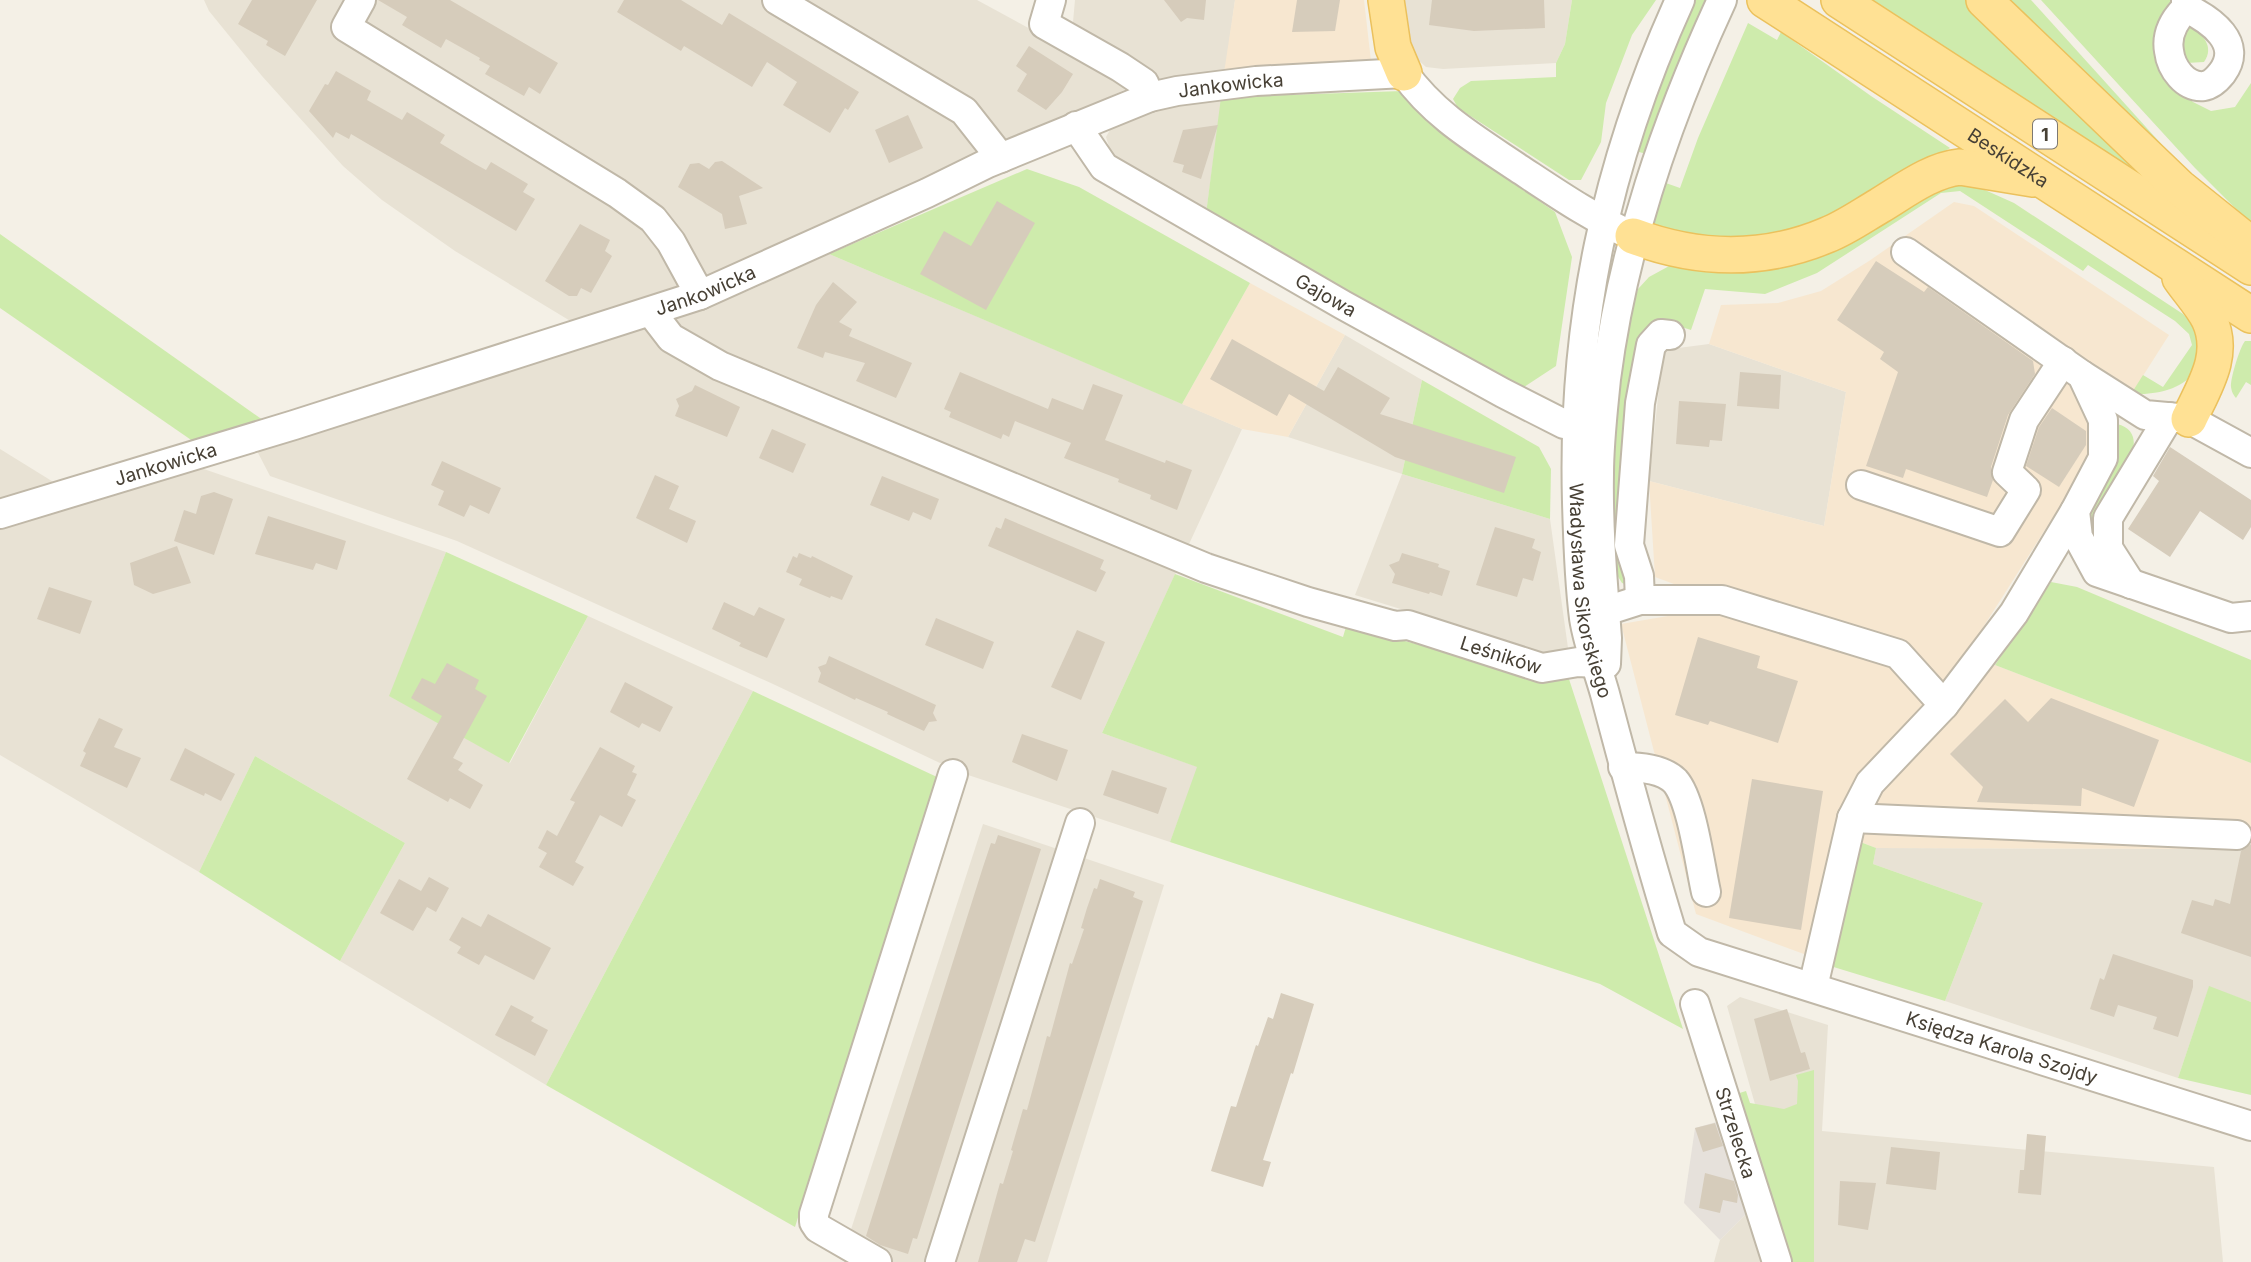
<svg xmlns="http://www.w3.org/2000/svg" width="2251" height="1262" viewBox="0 0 2251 1262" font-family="Inter,sans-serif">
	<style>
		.residential { fill: #e8e2d4 }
		.commercial { fill: #f7e7d0 }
		.industrial { fill: #e6e1db }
		.green { fill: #ceebac }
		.building { fill: #d6ccbb }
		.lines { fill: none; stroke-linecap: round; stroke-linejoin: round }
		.minor-casing { stroke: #c0b8a8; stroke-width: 32 }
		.major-casing { stroke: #ebc15d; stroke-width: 38 }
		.minor { stroke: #fff; stroke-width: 28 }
		.major { stroke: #ffe194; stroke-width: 35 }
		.labels { text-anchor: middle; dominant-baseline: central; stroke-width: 7; stroke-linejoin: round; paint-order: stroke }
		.shield { fill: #fff; stroke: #7e7972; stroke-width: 2 }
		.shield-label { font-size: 18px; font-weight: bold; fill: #474035 }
		.street-label { font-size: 19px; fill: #474035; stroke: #fff }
	</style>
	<rect width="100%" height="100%" fill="#f4f0e6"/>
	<g class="residential">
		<polygon points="204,0 977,0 1135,86 1079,32 1073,22 1075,0 1235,0 1206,214 1112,156 1106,137 1135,85 681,293 577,325 455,251 382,200 343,166 262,76 209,11"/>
		<polygon points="1401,0 1572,0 1565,44 1556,63 1443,69 1426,67 1416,58 1408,41"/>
		<polygon points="829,254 1242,429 1102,733 1198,767 1170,842 959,772 773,684 457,541 270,476 255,447 700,308 748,291"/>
		<polygon points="1345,335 1422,380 1402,474 1550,519 1568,648 1547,654 1355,595 1402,474 1288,437"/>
		<polygon points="1709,344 1846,392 1824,526 1649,481 1663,350"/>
		<polygon points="0,449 55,483 0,502"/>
		<polygon points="198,467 446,552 390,696 510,763 588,616 753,691 546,1085 340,961 405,843 255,756 199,872 0,755 0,527"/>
		<polygon points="983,824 1164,885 1047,1262 858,1262 843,1254"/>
		<polygon points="1876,848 2246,849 2251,851 2251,1002 2209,987 2178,1078 1945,1001 1983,903 1873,864"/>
		<polygon points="1740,997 1828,1025 1822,1131 2214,1167 2223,1262 1800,1262 1727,1006"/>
		<polygon points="1754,1206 1770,1262 1714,1262 1720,1240"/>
	</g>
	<g class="commercial">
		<polygon points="1235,0 1364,0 1371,61 1224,73"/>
		<polygon points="1954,202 1974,206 2169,335 1947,684 1995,665 2251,763 2251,827 2246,849 1876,848 1838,833 1812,957 1696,914 1621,624 1715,608 1914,673 1655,577 1649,481 1824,526 1846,392 1709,344 1721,305 1778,303 1821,291 1869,261"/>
		<polygon points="1250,283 1345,335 1288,437 1242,429 1182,404"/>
	</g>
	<polygon class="industrial" points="1727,1119 1754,1206 1720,1240 1684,1203 1695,1128"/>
	<g class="green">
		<polygon points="1572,0 1656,0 1632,35 1606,103 1601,142 1581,180 1569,180 1458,108 1453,99 1460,88 1471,81 1556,77 1556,63 1565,44"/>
		<polygon points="1696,0 1709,0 1646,154 1636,151 1657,87"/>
		<polygon points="1872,0 1966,0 2167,191 2149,183"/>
		<polygon points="2002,0 2031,0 2211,199"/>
		<polygon points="2041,0 2171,0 2163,19 2183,93 2193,102 2211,111 2235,107 2251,83 2251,224 2195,168"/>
		<polygon points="1748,23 1777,40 1781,32 1871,96 1950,148 1837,217 1763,244 1649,229 1663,182 1680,188 1698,138"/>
		<path d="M2189 24C2202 34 2215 46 2204 62L2186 63 2180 56 2181 37Z"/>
		<polygon points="1403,91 1444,135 1555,212 1572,257 1556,366 1521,389 1206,214 1221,97"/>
		<polygon points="1027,169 1079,187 1250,283 1182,404 829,254"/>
		<path d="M1953 182 1976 186 2014 203 2183 314 2197 328 2202 339C2200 349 2199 364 2194 372 2181 391 2152 395 2131 394L2143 375 2163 387 2192 345 2189 334 2175 321 2088 265 2083 271 1960 191 1941 193 1817 273 1765 294 1705 289 1691 330 1666 322 1655 324 1628 585 1622 583 1609 562 1613 433 1628 321 1638 289 1649 277 1671 265H1683Z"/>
		<polygon points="0,234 267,423 197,444 0,308"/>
		<path d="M2245 341H2251V385L2246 382 2236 398C2233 394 2232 393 2231 387 2230 379 2240 347 2245 341Z"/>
		<polygon points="1422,380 1539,447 1551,469 1550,519 1402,474"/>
		<path d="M2117 424C2160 435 2108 493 2099 515 2095 523 2094 533 2092 542L2085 510Z"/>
		<polygon points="446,552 588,616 509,763 389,696"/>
		<polygon points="1175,574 1343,637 1348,620 1403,635 1401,640 1528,673 1568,676 1683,1029 1600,984 1170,842 1197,767 1102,733"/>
		<polygon points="2051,582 2077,587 2251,660 2251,763 1995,665"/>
		<polygon points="753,691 937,777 795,1227 546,1085"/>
		<polygon points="255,756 405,843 340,961 199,872"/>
		<polygon points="1855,840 1876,848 1873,864 1983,903 1945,1001 1827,965"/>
		<polygon points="2209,986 2251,1002 2251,1095 2178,1078"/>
		<polygon points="1814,1070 1814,1262 1784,1262 1733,1095 1746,1091 1750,1103 1784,1109 1797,1104 1798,1081 1796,1075"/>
	</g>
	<g class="building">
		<polygon points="252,0 317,0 285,56 266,45 268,41 238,24"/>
		<polygon points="378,0 450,0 558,63 540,94 529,87 524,96 485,74 490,66 479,60 480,58 446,39 441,48 402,25 407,17"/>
		<polygon points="624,0 681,0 722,25 729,13 859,92 848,110 845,108 830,133 783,105 797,82 767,62 752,87 684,46 681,51 617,12"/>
		<polygon points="1164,0 1206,0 1204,20 1187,18 1181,22"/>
		<polygon points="1297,0 1340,0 1335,31 1292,32"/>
		<polygon points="1432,0 1544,0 1545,28 1474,31 1429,25"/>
		<polygon points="1029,46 1073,74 1062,92 1046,110 1017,91 1027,74 1016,66"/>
		<polygon points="336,71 371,91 367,100 402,120 407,112 445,135 440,143 475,164 486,170 491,162 528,184 523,192 535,199 516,231 351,134 349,139 336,132 333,138 309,111 325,84 328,85"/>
		<polygon points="908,115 923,148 889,163 875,130"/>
		<polygon points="1218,125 1201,179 1182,172 1184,165 1173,162 1183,130"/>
		<polygon points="722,161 763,188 739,196 747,224 725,229 722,214 678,187 690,164 699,163 709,169 715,162"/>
		<polygon points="997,201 1035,223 986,310 920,274 944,231 971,246"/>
		<polygon points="580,224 610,240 605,251 612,256 591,293 581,288 577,296 569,296 545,281"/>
		<polygon points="1876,261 1924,292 1928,287 2033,361 2035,374 2008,415 1991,467 1993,480 1987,497 1906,469 1903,478 1866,466 1898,372 1880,359 1884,352 1837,320"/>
		<polygon points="833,282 857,302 839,322 852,329 849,336 912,363 896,398 856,381 865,363 825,352 823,358 797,348 816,305"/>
		<polygon points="1232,339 1324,391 1338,367 1390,398 1380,414 1516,457 1504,493 1395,457 1289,394 1277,416 1210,379"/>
		<polygon points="960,372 1048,409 1052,398 1083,410 1093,384 1123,395 1105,440 1165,463 1166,460 1192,470 1177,510 1150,499 1151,495 1118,482 1119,479 1064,458 1071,443 1015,421 1009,437 1003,434 1001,439 949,417 951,412 944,409"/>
		<polygon points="1740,372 1781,375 1779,409 1737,406"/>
		<polygon points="695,385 740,407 727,437 675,416 679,406 676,399 692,391"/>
		<polygon points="1679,401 1726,404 1722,441 1710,440 1709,447 1676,444"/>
		<polygon points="2052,408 2086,431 2086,445 2059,487 2026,466 2039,427"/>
		<polygon points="772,429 806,444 793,473 759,458"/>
		<polygon points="2170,447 2251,500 2251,527 2243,540 2200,511 2170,557 2128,529 2159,481 2153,476"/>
		<polygon points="442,461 501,488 489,514 470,505 464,517 438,505 444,491 431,485"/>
		<polygon points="655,475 679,486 669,509 696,521 687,543 636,518"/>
		<polygon points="882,476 939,499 931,520 913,512 909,521 870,505"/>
		<polygon points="214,492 233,499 214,555 174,541 184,510 196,514 201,496"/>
		<polygon points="268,516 346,541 337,570 316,563 313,570 255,554"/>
		<polygon points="1005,518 1104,560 1100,569 1106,572 1096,592 988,546 996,527 1001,529"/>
		<polygon points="1495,527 1535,539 1532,548 1541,552 1533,581 1523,578 1517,597 1476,585"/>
		<polygon points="177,546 191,583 153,594 134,585 130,563"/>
		<polygon points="799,553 811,558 812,556 853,576 842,600 831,596 830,598 799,585 802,579 786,572 793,556 797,558"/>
		<polygon points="1402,553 1439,564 1438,567 1450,571 1442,596 1430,592 1429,594 1392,583 1395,574 1389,565 1399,561"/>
		<polygon points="49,587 92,601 80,634 37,619"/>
		<polygon points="724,602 754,616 759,607 785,619 767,658 739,646 741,643 712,629"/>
		<polygon points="936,618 994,642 983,669 925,645"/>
		<polygon points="1077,630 1105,642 1081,700 1051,687"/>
		<polygon points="1698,637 1760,656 1757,668 1798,681 1778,743 1710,721 1708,725 1675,715"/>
		<polygon points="829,656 936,705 933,713 937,721 929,722 924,731 887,714 888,712 856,698 855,700 818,682 821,673 818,667 826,664"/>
		<polygon points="447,663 479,680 475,689 487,696 453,758 463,763 458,770 483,785 470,809 450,798 448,802 407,779 442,716 411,698 422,678 435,684"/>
		<polygon points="625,682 673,707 660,732 642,723 639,728 610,712"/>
		<polygon points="2051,698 2159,740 2134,807 2082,788 2081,806 1977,802 1983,787 1950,754 2005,699 2028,722"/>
		<polygon points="99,718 123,729 114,747 141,758 127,788 80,766 86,753 83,751"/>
		<polygon points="1022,734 1068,750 1057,781 1012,762"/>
		<polygon points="600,747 635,766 632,772 637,774 627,795 636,800 622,827 600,815 575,862 584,867 573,886 539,867 547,853 538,848 547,830 557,836 575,802 570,800"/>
		<polygon points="185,748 235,774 221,801 205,793 204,796 170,780"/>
		<polygon points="1112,770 1167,788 1158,814 1103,795"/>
		<polygon points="1752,779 1823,791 1801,930 1729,918"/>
		<polygon points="998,835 1041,849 917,1239 913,1238 908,1254 880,1245 866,1236 983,867 991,843 995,844"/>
		<polygon points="2251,844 2251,957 2181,933 2192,900 2213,906 2215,899 2230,904 2241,851"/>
		<polygon points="429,877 449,888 436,912 427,907 413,931 380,913 399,879 421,891"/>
		<polygon points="1100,879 1135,892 1133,897 1143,901 1082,1095 1035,1242 1025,1239 1017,1262 978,1262 1000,1183 1003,1184 1013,1151 1011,1150 1023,1109 1027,1110 1047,1036 1050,1037 1070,963 1072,964 1084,929 1081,928 1087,908 1094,888 1097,889"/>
		<polygon points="488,914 551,948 534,980 485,955 479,965 457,953 461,947 449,940 462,917 481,927"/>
		<polygon points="2113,954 2193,980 2193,987 2178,1037 2153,1029 2157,1017 2118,1005 2114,1017 2090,1009 2100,978 2104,980"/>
		<polygon points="1281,993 1314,1004 1293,1074 1291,1073 1263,1160 1271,1162 1263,1187 1211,1171 1231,1106 1236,1107 1256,1045 1258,1046 1268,1017 1273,1019"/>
		<polygon points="511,1005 534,1017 531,1021 548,1030 535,1056 495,1035"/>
		<polygon points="1787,1009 1801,1053 1805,1052 1810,1069 1770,1081 1754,1019"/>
		<polygon points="1715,1123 1723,1146 1703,1152 1695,1128"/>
		<polygon points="2027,1134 2046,1136 2041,1195 2018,1193 2020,1170 2024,1170"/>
		<polygon points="1891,1147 1940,1152 1936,1190 1886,1184"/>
		<polygon points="1705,1173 1734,1181 1738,1195 1737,1203 1723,1200 1720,1213 1699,1208"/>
		<polygon points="1840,1181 1876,1183 1868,1230 1838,1225"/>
	</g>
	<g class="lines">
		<g class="minor-casing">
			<g id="minor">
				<polyline points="361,0 346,27 617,193 653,219 671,242 700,295"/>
				<polyline points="777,0 964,111 1001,158"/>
				<polyline points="1051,0 1044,24 1120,67 1144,83 1150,97"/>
				<path id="s1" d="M1680 0C1606 163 1572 323 1577 502 1578 541 1579 579 1584 618 1588 644 1598 669 1605 694 1626 774 1648 854 1672 933L1699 952 2251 1126"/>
				<path d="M2186 0V8C2174 20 2166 34 2169 51 2171 68 2185 88 2204 86 2212 85 2218 78 2222 73 2244 43 2211 20 2186 8"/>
				<path id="s2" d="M1076 126 1104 167 1343 305 1503 393 1564 424 1595 429"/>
				<polyline points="1906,252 2082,375 2103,420 2103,458 2075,511 2078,537 2097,572 2231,618 2251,616"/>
				<path id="s3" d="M651 312 671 338 720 366 1206 568 1308 602 1395 626 1408 625 1542 668 1578 662 1596 663"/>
				<polyline points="2082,375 2145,415 2189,419 2251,453"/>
				<polyline points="1861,485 2000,532 2026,490 2007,472 2024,420 2063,361"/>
				<path id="s4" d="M0 514 294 425 700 295 927 193 988 163 1150 97 1177 91 1256 81 1404 73C1435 116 1475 139 1518 168 1556 193 1592 218 1633 236"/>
				<polyline points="2131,584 2108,548 2108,518 2169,417"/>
				<polyline points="1640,600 1639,576 1629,545 1640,403 1651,345 1661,334 1670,335"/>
				<polyline points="1590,616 1640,600 1722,600 1898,654 1944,705"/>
				<path d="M1606 664 1607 638C1603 584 1598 529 1599 474 1599 442 1603 410 1606 379 1623 246 1666 121 1722 0"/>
				<path d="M1623 767C1639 767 1663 769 1675 781 1692 800 1700 866 1706 892"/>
				<polyline points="1852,818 2237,835"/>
				<polyline points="1813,987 1852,818 1870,783 1944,705 2014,613 2075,511"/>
				<path id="s5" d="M1695 1004 1777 1262"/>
				<polyline points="877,1262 818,1228 814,1222 814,1214 953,774"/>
				<polyline points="940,1262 1080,823"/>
			</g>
		</g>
		<g class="major-casing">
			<g id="major">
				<polyline points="1386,0 1393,47 1404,73"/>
				<path id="s6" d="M1765 0 2251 315"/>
				<polyline points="1839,0 2251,267"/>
				<polyline points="1984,0 2179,187 2240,236"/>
				<path d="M1633 236C1697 260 1763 262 1827 235 1845 228 1862 216 1879 206 1904 191 1931 170 1960 167L2033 179"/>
				<path d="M2180 278C2189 291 2202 305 2209 319 2226 355 2204 387 2189 419"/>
			</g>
		</g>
		<use href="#minor" class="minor"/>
		<use href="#major" class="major"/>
	</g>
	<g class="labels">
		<rect class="shield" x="2033" y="119.5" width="24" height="29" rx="5"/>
		<g class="shield-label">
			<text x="2045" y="134">1</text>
		</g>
		<g class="street-label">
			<text stroke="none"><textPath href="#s4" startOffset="1307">Jankowicka</textPath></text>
			<text stroke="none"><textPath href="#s6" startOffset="290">Beskidzka</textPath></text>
			<text stroke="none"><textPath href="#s4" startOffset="740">Jankowicka</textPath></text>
			<text stroke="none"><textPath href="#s2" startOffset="306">Gajowa</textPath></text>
			<text stroke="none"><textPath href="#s4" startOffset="173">Jankowicka</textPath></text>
			<text stroke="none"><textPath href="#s1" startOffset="607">Władysława Sikorskiego</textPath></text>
			<text stroke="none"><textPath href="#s3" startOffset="924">Leśników</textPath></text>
			<text stroke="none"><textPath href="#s1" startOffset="1311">Księdza Karola Szojdy</textPath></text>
			<text stroke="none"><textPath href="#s5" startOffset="135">Strzelecka</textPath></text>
		</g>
	</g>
</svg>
